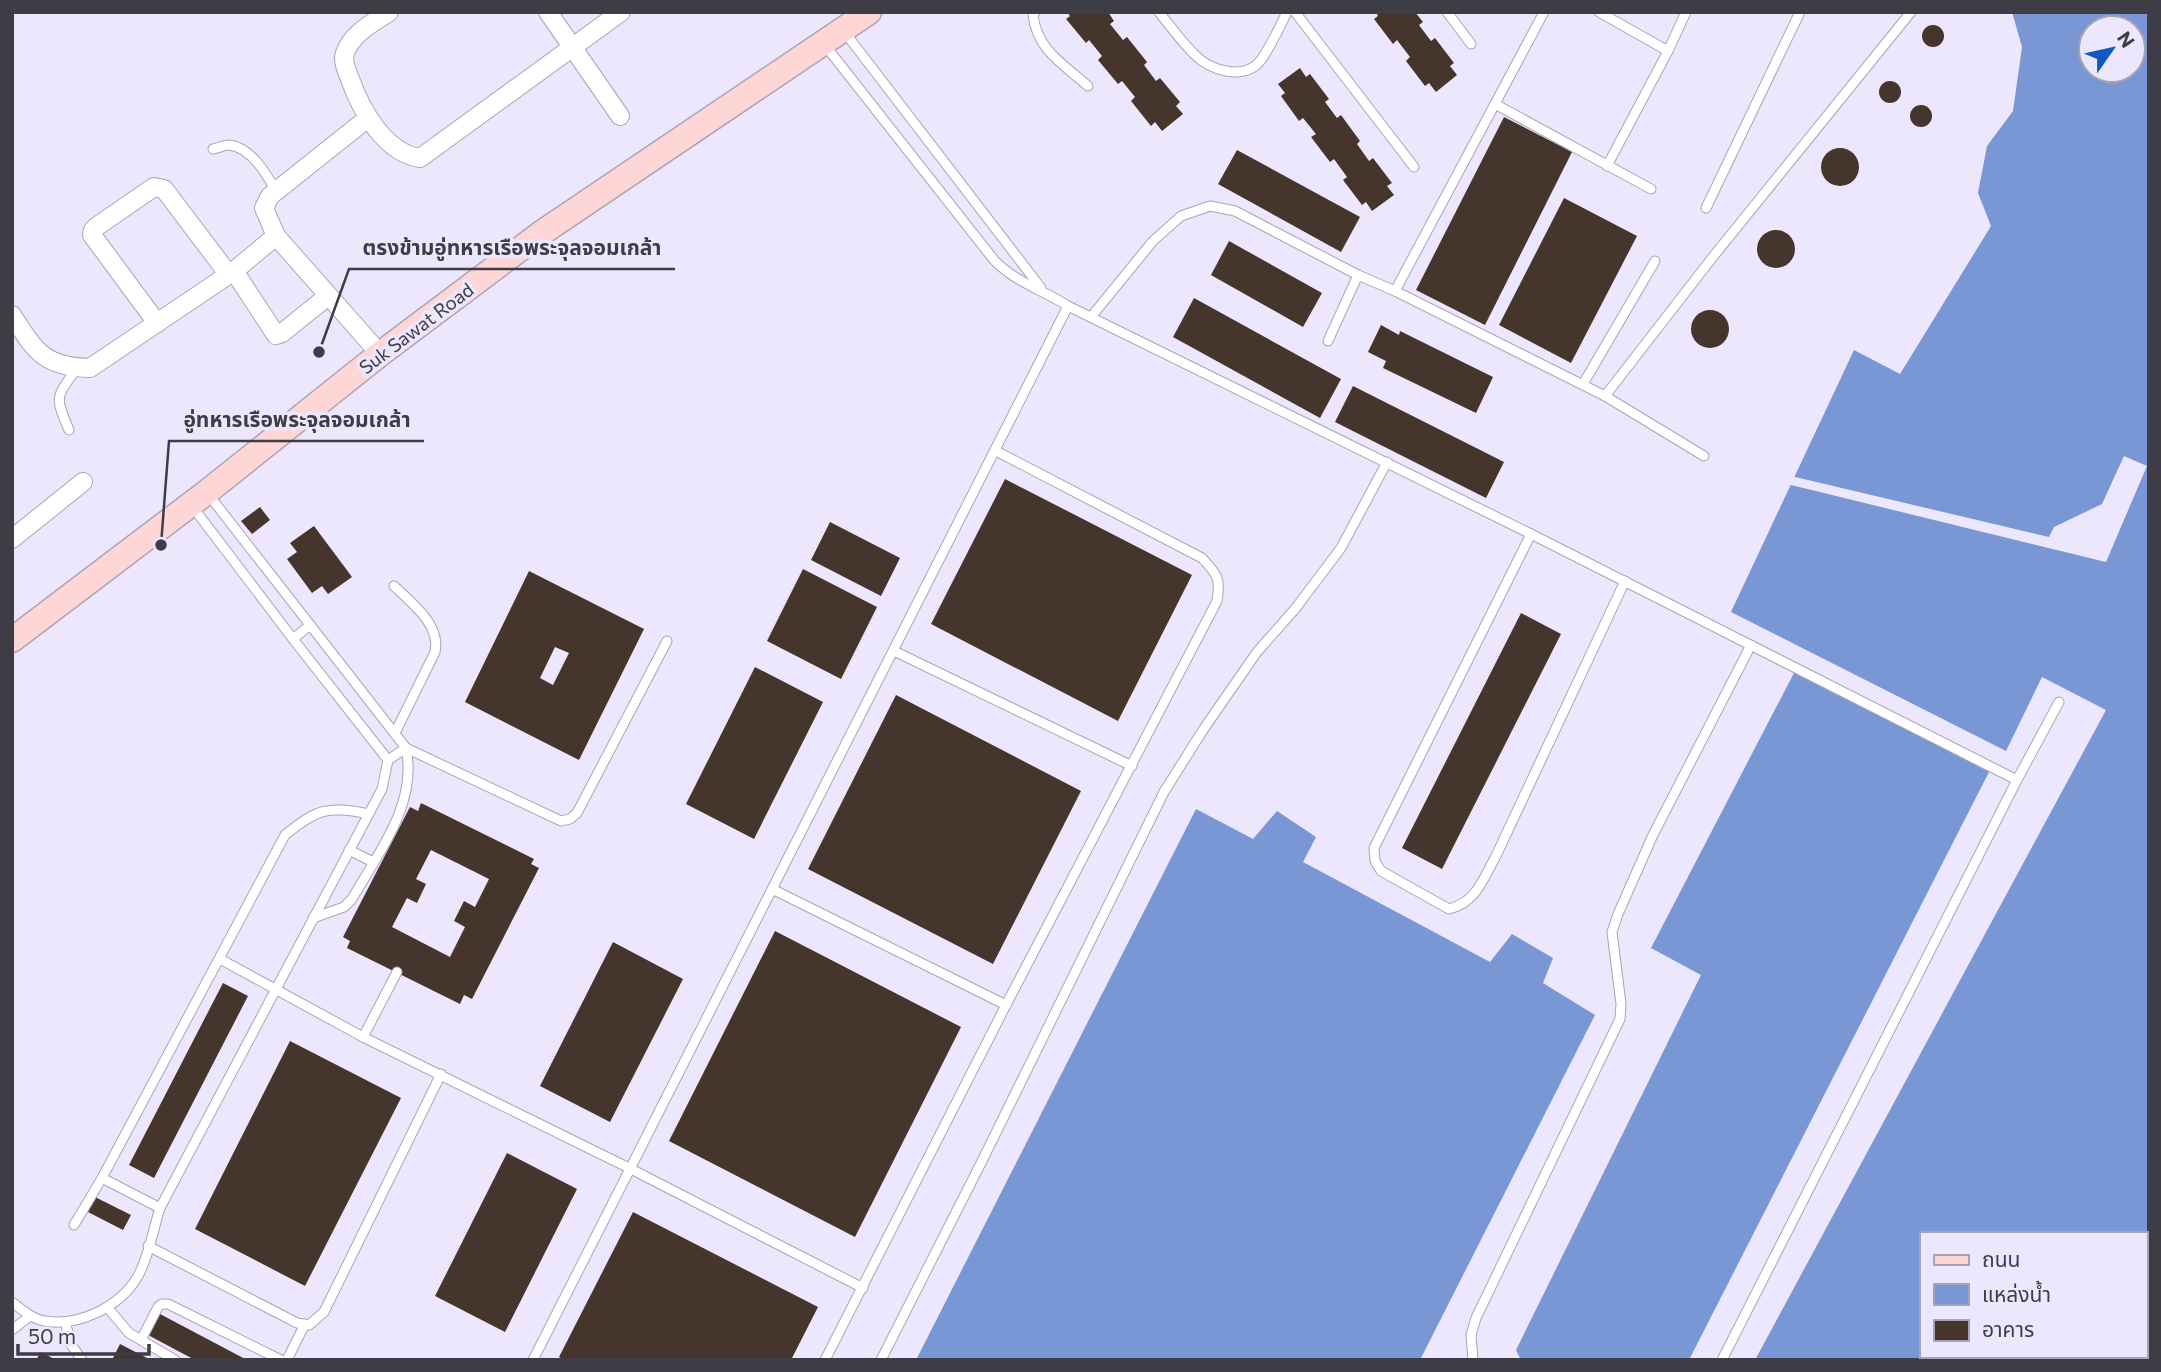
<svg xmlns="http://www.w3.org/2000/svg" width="2161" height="1372" viewBox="0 0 2161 1372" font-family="Commissioner,'Noto Sans Thai',sans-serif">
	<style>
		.water { fill: #7897d4; fill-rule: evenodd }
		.pier { fill: #ece7fc }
		.building { fill: #46352d; fill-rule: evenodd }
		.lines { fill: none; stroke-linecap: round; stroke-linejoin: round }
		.lane-casing { stroke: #a9a4b8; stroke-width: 11 }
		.street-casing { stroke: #a9a4b8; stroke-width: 20 }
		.secondary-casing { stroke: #a9a4b8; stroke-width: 27 }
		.lane { stroke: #fff; stroke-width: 9 }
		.street { stroke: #fff; stroke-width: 18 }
		.secondary { stroke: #fed6d5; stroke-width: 24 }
		.labels { text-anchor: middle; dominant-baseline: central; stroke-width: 7; stroke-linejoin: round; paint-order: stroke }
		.street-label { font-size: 19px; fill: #3e3c44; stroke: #ece7fc }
		.leader { fill: none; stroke: #3e3c44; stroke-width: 2.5 }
		.callout-dot { fill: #3e3c44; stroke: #ece7fc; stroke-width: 2.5 }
		.callout-label { font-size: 21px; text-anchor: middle; font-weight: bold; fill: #3e3c44; stroke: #ece7fc; stroke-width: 7; stroke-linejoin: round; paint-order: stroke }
	</style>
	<rect width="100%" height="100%" fill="#ece7fc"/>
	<g class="water">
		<path d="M2012 12H2149V1360H1755L2106 710 2042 677 2006 751 1731 612 1854 350 1900 374 1991 226 1978 193 1987 146 2013 111 2022 47ZM2091 28H2133V70H2091ZM1921 1234H2145V1356H1921Z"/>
		<polygon points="1795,671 1989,772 1689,1360 1521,1360 1516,1350 1701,975 1651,948"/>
		<polygon points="1196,809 1253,839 1277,811 1316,837 1303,862 1490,962 1512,934 1553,958 1543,983 1595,1015 1420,1360 916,1360"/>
	</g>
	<polygon class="pier" points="2124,456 2147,466 2106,562 1787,484 1791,476 2049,537 2054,527 2102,504"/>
	<g class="building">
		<polygon points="1067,12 1108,12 1114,21 1110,24 1123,40 1127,37 1147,62 1144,65 1156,81 1160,78 1180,102 1176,106 1183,114 1162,131 1155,122 1151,126 1131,101 1135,97 1122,81 1118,84 1098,60 1102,56 1089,40 1086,43 1066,19 1070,16"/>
		<polygon points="1376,12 1415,12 1423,22 1419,25 1431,41 1435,38 1454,63 1450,66 1457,75 1436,92 1429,83 1425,86 1406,61 1410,57 1397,40 1393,44 1374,19 1378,16"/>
		<circle cx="1933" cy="36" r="11"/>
		<polygon points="1300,68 1306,77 1310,74 1329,99 1325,102 1337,118 1341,115 1360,141 1357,144 1369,161 1373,158 1392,183 1387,186 1394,195 1372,211 1366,202 1362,205 1343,180 1347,177 1334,159 1330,162 1311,137 1316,134 1303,118 1299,121 1281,96 1285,93 1278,84"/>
		<circle cx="1890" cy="92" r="11"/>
		<circle cx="1921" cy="116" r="11"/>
		<polygon points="1504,117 1572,152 1485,325 1416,290"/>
		<circle cx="1840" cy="167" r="19"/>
		<polygon points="1237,150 1360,217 1341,252 1218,184"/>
		<polygon points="1564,198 1637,236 1571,363 1499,325"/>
		<circle cx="1776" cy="249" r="19"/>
		<polygon points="1229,241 1322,293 1303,327 1211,275"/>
		<polygon points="1194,298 1341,379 1320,418 1173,337"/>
		<circle cx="1710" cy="329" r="19"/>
		<polygon points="1381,325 1399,335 1400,331 1493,377 1476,413 1383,368 1386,361 1368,352"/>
		<polygon points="1353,386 1504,462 1486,498 1335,422"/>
		<polygon points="1005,479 1192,575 1118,721 931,624"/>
		<polygon points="260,507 270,520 252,534 241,521"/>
		<polygon points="830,522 900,558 881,596 811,560"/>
		<polygon points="314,526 352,577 328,594 322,586 312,593 287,559 297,552 290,543"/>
		<polygon points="803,569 877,607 841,679 767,641"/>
		<path d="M529 571 644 629 579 760 465 702ZM555 647 569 653 553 685 540 678Z"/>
		<polygon points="1521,613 1561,634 1442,869 1402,848"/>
		<polygon points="755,667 823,702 754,839 686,804"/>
		<polygon points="896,695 1081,791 993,964 808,869"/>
		<path d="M421 803 534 859 531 864 539 868 472 999 464 995 460 1004 347 948 350 941 343 937 410 807 418 811ZM431 850 489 879 475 907 464 901 454 921 465 927 450 957 392 927 407 898 417 903 426 884 416 879Z"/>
		<polygon points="775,931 961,1027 855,1237 669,1141"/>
		<polygon points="613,942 683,979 610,1122 540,1086"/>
		<polygon points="223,983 248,996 154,1178 129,1165"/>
		<polygon points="290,1041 401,1098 305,1286 195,1229"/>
		<polygon points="507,1153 577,1189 505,1332 435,1296"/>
		<polygon points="95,1197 131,1215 123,1230 88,1212"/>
		<polygon points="633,1212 818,1307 791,1360 564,1360 559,1357"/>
		<polygon points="160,1314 247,1360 195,1360 148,1335"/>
		<polygon points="120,1344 151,1360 112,1360"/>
		<polygon points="41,1352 56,1360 36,1360"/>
	</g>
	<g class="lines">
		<g class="lane-casing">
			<g id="lane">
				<path d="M1035 12 1033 15C1037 50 1063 64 1088 86"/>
				<path d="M1159 12C1170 26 1181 41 1194 54 1210 71 1245 81 1261 60 1271 46 1279 28 1287 12"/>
				<polyline points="1295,12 1414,167"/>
				<polyline points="1447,12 1471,44"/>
				<polyline points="1599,12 1668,51"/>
				<polyline points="843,30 1041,288"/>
				<polyline points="1495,104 1651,189"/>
				<path d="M213 149C218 148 225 145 229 145 251 147 267 175 276 191"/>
				<polyline points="1607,166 1668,51 1686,12"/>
				<polyline points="1706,208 1800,12"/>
				<polyline points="1395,291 1544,12"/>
				<polyline points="1068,306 1531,534 2017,780 2059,702"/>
				<polyline points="1091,317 1153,241 1181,216 1210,206 1235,211 1358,275 1395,291 1605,396 1704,456"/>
				<polyline points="1328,341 1358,275"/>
				<polyline points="1583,384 1655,261"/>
				<polyline points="1605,396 1712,258 1911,12"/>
				<path d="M69 430C54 395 56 398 77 368"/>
				<path d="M208 494 406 748C418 804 378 853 352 899L344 907 313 918"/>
				<polyline points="192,506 293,639 388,760"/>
				<path d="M1531 534 1374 848 1375 861 1381 871 1449 909C1476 902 1482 881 1495 858L1625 581"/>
				<path d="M394 586C412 603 441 625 435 652L395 733"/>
				<polyline points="293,639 310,625"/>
				<polyline points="894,651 1132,766"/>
				<polyline points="406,748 561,821 570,819 577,813 667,641"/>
				<polyline points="349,850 373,862"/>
				<polyline points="772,889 1006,1005"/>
				<polyline points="220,959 363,1037 629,1168 863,1288"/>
				<polyline points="363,1037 397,972"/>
				<path d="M160 1208 102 1178 285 835C318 808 328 806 369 814"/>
				<polyline points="74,1225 102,1178"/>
				<polyline points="148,1246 297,1323 309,1325 324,1312 441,1074"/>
				<path d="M12 1302C22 1310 32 1319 45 1321 79 1327 121 1306 138 1276 149 1256 153 1230 160 1208L382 789 388 760 406 748"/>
				<polyline points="107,1307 129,1333 175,1360"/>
				<polyline points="65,1322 72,1346 82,1360"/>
				<polyline points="12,1330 30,1316"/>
				<polyline points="141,1340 158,1307 162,1304 168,1304 281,1360"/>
				<polyline points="287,1360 305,1324"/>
				<path d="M533 1360 1068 306C1043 290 1015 282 994 260L824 44"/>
				<path d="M825 1360 1006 1005 1217 601C1221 578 1217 574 1202 558L996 451"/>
				<polyline points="881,1360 982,1161 1164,792 1203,730 1257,652 1295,609 1341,548 1387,462"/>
				<polyline points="1473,1360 1471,1335 1476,1318 1620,1019 1621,1004 1612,932 1618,914 1653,835 1751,645"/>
				<polyline points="1722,1360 2017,780"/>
			</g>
		</g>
		<g class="street-casing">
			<g id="street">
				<path d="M389 12C373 23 352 33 345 53 342 61 347 71 350 79 361 110 385 153 420 158L621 12"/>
				<polyline points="548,12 620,116"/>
				<polyline points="368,118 270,196 264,208 276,236 380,354"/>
				<polyline points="234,271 276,335 282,333 328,296"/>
				<path d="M12 315C35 351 44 367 90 368L234 271 276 236"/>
				<polyline points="157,323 92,235 93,230 96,227 154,187 164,189 229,275"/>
				<polyline points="12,539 83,482"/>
			</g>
		</g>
		<g class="secondary-casing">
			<polyline id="secondary" points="12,640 207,492 380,354 540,234 869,12"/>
		</g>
		<use href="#lane" class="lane"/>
		<use href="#street" class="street"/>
		<use href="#secondary" class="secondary"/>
	</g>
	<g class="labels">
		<g class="street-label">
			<text transform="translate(416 328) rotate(-37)">Suk Sawat Road</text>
		</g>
	</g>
	<path class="leader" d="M319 352L349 269H675M161 545L169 441H424"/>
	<g class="callout-dot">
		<circle cx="319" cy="352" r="7"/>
		<circle cx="161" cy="545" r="7"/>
	</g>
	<g class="callout-label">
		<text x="512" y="255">ตรงข้ามอู่ทหารเรือพระจุลจอมเกล้า</text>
		<text x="297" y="427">อู่ทหารเรือพระจุลจอมเกล้า</text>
	</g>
	<rect width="2161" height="1372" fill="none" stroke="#3e3c44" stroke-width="28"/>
	<rect x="1920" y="1232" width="228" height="126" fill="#ece7fc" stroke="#a6a3b2" stroke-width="2"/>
	<rect x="1934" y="1255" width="35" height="10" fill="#fed6d5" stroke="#a6a3b2" stroke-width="2"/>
	<text x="1982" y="1267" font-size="21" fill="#3e3c44">ถนน</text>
	<rect x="1934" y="1284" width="35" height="21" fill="#7897d4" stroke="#a6a3b2" stroke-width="2"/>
	<text x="1982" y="1302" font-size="21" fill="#3e3c44">แหล่งน้ำ</text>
	<rect x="1934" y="1320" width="35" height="21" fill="#46352d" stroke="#a6a3b2" stroke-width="2"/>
	<text x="1982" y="1337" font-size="21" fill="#3e3c44">อาคาร</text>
	<g transform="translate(2112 49) rotate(56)"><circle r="33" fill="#ece7fc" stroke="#a6a3b2" stroke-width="2"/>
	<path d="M0-5L12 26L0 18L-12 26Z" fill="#0e59c3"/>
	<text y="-10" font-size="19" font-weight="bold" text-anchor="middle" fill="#3e3c44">N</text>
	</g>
	<path d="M18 1344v10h131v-10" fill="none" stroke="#3e3c44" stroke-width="3.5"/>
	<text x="28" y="1344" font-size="21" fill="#3e3c44" stroke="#ece7fc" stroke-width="5" paint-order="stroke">50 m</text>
</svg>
